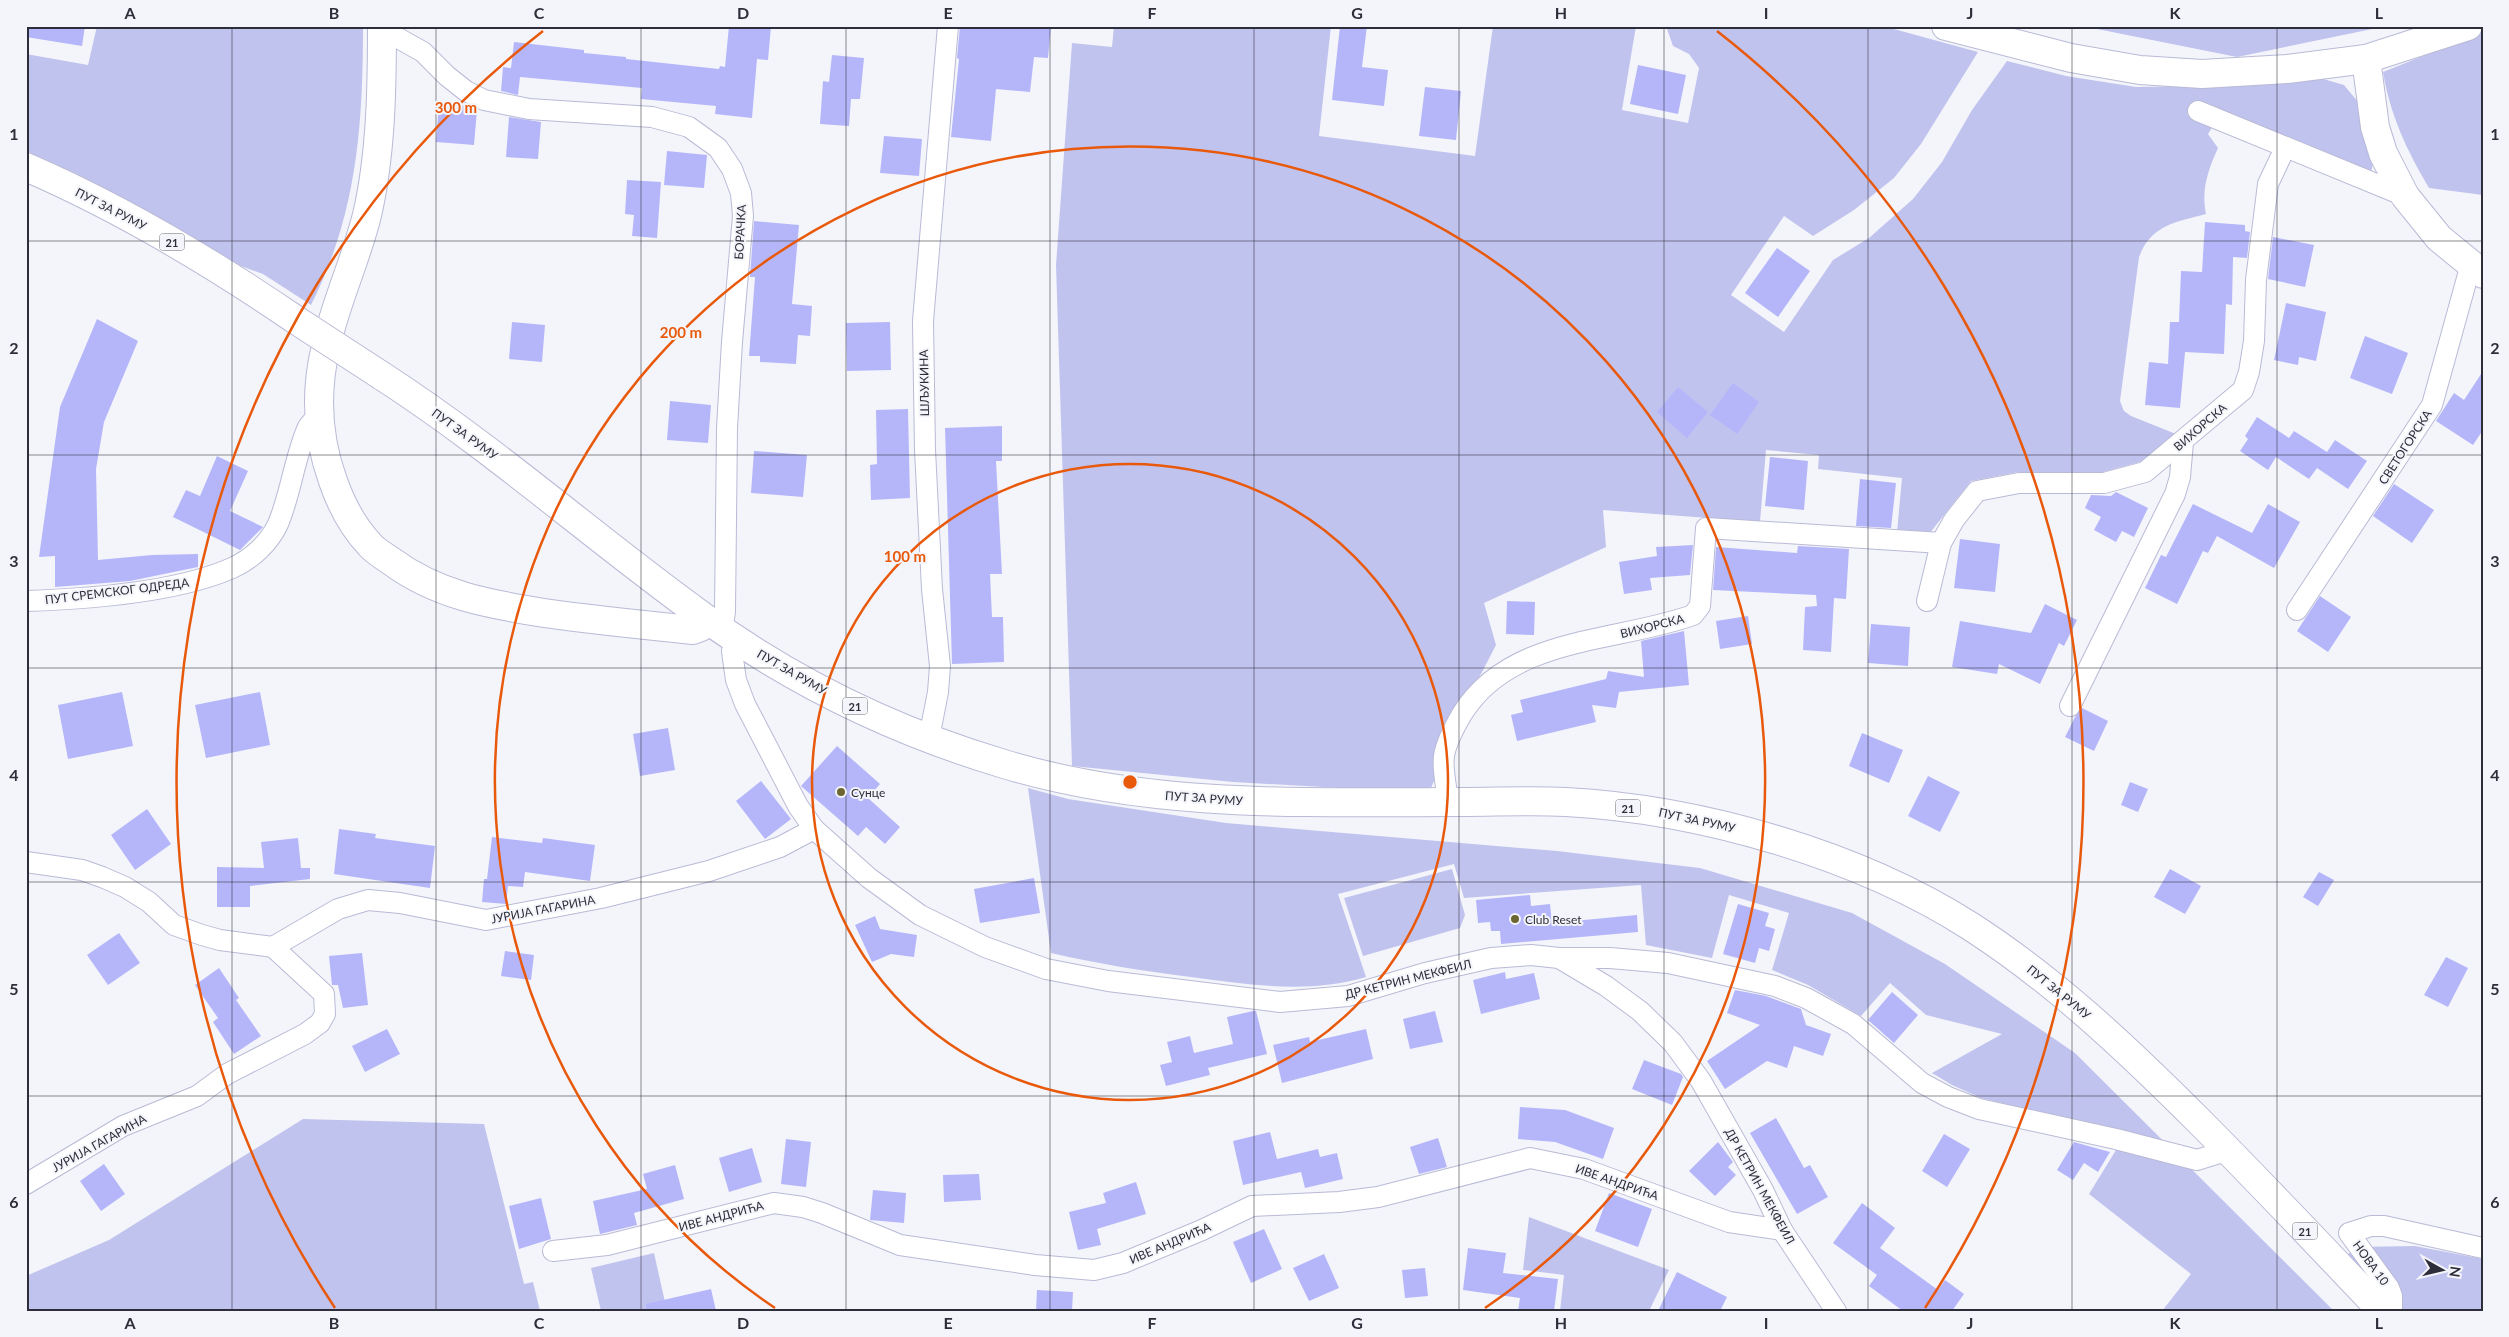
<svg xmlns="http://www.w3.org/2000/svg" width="2509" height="1337" viewBox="0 0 2509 1337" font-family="Lato,sans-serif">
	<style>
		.green { fill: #c1c3ef }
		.building { fill: #b5b6fa }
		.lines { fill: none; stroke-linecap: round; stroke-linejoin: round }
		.street-casing { stroke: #b9bad6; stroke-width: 22 }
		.secondary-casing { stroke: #b9bad6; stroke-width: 30 }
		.primary-casing { stroke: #b9bad6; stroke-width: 30 }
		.street { stroke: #fff; stroke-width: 20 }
		.secondary { stroke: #fff; stroke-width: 28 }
		.primary { stroke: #fff; stroke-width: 28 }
		.primary-bridge-casing { stroke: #b9bad6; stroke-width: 30; stroke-linecap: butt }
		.primary-bridge { stroke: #fff; stroke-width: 28 }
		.grid { fill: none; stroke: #2d2e39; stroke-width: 1; stroke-opacity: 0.55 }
		.ring { fill: none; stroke: #e8590c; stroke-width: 2.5 }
		.poi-dot { fill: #6b6632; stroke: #f4f5fa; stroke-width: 2 }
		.labels { text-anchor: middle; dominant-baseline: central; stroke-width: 4; stroke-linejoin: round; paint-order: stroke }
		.shield { fill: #f4f5fa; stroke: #696a73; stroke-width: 1 }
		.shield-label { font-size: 11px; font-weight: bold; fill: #2d2e39 }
		.street-label { font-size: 12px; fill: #2d2e39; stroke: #f4f5fa }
		.poi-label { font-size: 12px; fill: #2d2e39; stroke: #f4f5fa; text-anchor: start }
		.centre { fill: #e8590c; stroke: #f4f5fa; stroke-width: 2.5 }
		.ring-label { font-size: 15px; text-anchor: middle; font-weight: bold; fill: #e8590c; stroke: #f4f5fa; stroke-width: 4; stroke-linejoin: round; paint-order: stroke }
		.neatline { fill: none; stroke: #2d2e39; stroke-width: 2 }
		.grid-label { font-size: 16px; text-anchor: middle; font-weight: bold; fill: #2d2e39 }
	</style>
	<rect width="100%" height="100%" fill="#f4f5fa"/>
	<g class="green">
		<path d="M97 26H363C363 126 357 214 311 305L263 274 235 264 170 224 77 174 26 151V54L88 65Z"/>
		<path d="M1114 26H1331L1319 136 1475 156 1493 26H1636L1622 110 1688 123 1699 68 1689 54 1673 46 1666 26H1883L1978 52 1921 144 1894 178 1854 210 1813 236 1784 216 1731 295 1784 332 1833 260 1869 238 1913 199 1942 162 1972 110 2007 61 2066 76 2136 87 2202 86 2320 78 2344 85 2359 103 2374 160 2371 172 2219 116 2208 134 2218 148C2208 170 2201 190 2206 214 2176 222 2151 225 2139 257L2120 401 2124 411 2131 416 2176 434 2140 462 2103 472H2018L1971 481 1929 534 1897 532 1902 478 1818 469 1819 455 1766 450 1760 522 1603 510 1606 547 1484 603 1496 645 1467 701 1429 793 1233 782 1072 766 1056 265 1072 43 1112 47Z"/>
		<polygon points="2082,26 2387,26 2237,57"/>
		<path d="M2483 32V195L2429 188C2407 151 2390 115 2383 72Z"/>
		<path d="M1028 788 1068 799 1226 823 1557 851 1700 868 1852 913 1945 964 2075 1053 2334 1311H2162L2191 1274 2089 1194 2116 1150 2067 1119 1981 1098 1952 1085 1932 1073 2002 1034 1926 1015 1890 983 1861 1016 1808 985 1772 970 1789 913 1729 895 1712 958 1646 945 1641 885 1464 898 1454 864 1338 894 1366 977C1309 994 1249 985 1191 977 1144 971 1098 964 1051 953Z"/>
		<polygon points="1452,869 1465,915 1460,928 1363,956 1344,898"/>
		<polygon points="303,1119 484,1124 524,1284 533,1282 540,1311 26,1311 26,1276 109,1240"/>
		<polygon points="1529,1217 1669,1270 1649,1311 1560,1311 1564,1275 1523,1270"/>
		<polygon points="2415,1246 2483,1259 2483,1311 2390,1311 2341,1261 2356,1247"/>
		<polygon points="654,1253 667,1311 601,1311 591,1268"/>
	</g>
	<g class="building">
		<polygon points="26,26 85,26 82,46 26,37"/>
		<polygon points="729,26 771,26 768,60 757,59 752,118 715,114 716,106 641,99 642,88 520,77 518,95 501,91 503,67 511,68 514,42 584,50 584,53 626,57 626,59 719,69 720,66 725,67"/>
		<polygon points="960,26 1051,26 1048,58 1034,57 1030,92 996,89 991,141 951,137 959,59 957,58"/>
		<polygon points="1340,26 1367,26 1362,67 1388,70 1384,106 1332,100"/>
		<polygon points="832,55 864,58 860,99 851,99 849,126 820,124 823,81 829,82"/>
		<polygon points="1638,65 1686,75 1678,114 1630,104"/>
		<polygon points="1425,87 1461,91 1456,140 1419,136"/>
		<polygon points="439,104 470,106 477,110 474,145 436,142"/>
		<polygon points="509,117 541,122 538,159 506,157"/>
		<polygon points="884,136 922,139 919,176 880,173"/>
		<polygon points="667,151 707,155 704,188 664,185"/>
		<polygon points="627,180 661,182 657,238 632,236 634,215 625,214"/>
		<polygon points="754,221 799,225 792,304 812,306 810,336 798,335 796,364 760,362 760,356 749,356 755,277 750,277"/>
		<polygon points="2205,222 2245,225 2245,231 2250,232 2247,258 2233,257 2232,305 2226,304 2224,354 2185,352 2180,408 2145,405 2149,362 2168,364 2170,322 2179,322 2181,271 2202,272"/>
		<polygon points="2273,237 2314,245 2305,287 2268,279"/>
		<polygon points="1777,248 1810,271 1778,317 1745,293"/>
		<polygon points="2286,303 2326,312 2316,361 2299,357 2298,365 2274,360"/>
		<polygon points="97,319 138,341 104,422 96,469 98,560 152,555 198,554 198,567 130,581 55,587 55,556 39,557 60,407"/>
		<polygon points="512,322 545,325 542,362 509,359"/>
		<polygon points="890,322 891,370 847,371 846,323"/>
		<polygon points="2365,336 2408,353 2392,394 2350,378"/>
		<polygon points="2483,371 2483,430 2473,445 2436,421 2454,393 2464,400"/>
		<polygon points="1733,383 1759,402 1737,434 1710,415"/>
		<polygon points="1678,387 1708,412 1687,438 1657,412"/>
		<polygon points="670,401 711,405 708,443 667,440"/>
		<polygon points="908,409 910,498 871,500 870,465 877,464 876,410"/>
		<polygon points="2257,417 2289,438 2294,431 2327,452 2335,440 2367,461 2348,489 2317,468 2309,479 2276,457 2268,470 2240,451 2248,439 2245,436"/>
		<polygon points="1002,426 1002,461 996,461 1002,574 990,574 992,617 1003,617 1004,662 952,664 945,428"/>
		<polygon points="754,451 807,455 803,497 751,493"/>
		<polygon points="217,456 248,471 230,511 263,527 240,550 173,517 186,490 200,496"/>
		<polygon points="1770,457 1808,461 1804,510 1765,506"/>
		<polygon points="1860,479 1896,483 1891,528 1856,526"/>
		<polygon points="2394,484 2434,510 2412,543 2373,516"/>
		<polygon points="2116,492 2148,508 2134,537 2122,531 2116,542 2094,530 2101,517 2085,508 2091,495 2111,496"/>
		<polygon points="2193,504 2252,533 2268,504 2300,522 2274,568 2217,536 2208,553 2203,551 2177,604 2145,588 2161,555 2166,557"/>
		<polygon points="1960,539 2000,544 1995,592 1954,588"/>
		<polygon points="1693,545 1690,575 1650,578 1652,590 1624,594 1619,562 1657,556 1656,547"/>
		<polygon points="1798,546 1849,549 1846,599 1834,598 1831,652 1803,650 1805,607 1817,606 1816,595 1713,590 1716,547 1797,553"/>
		<polygon points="2320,596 2351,617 2328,652 2297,631"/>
		<polygon points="1507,601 1535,602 1534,635 1506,634"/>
		<polygon points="2045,604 2077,620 2064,646 2059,643 2040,684 1999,664 1997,674 1952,667 1960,621 2031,633"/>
		<polygon points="1748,616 1752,644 1720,649 1716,621"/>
		<polygon points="1871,624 1910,627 1908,666 1868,663"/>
		<polygon points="1684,631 1689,685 1619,692 1616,708 1592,705 1596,722 1517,741 1511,715 1523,712 1520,700 1606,679 1608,671 1644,677 1641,641"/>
		<polygon points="122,692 133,746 68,759 58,705"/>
		<polygon points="260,692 270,745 206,758 195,705"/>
		<polygon points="2082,708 2108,721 2094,751 2065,737 2075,717"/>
		<polygon points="668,728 675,770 640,776 633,734"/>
		<polygon points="1862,733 1903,750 1889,783 1849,766"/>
		<polygon points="837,746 880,784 868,798 900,827 885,844 866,827 858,836 801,786"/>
		<polygon points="1928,776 1960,792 1940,832 1908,816"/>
		<polygon points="761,781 791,819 765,839 736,801"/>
		<polygon points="2130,782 2148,789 2138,812 2121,805"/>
		<polygon points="147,809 171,844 135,870 111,835"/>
		<polygon points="339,829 376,834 375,838 435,846 430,888 334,874"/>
		<polygon points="492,837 542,843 543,838 595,845 590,881 525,872 523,887 508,886 506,904 482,902 484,879 487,879"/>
		<polygon points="298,838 301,868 310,868 310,879 250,886 250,907 217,907 217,867 264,868 261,842"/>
		<polygon points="2170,869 2201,886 2185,914 2154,897"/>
		<polygon points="2319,872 2334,880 2318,906 2303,897"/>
		<polygon points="1034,878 1040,913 980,923 974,889"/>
		<polygon points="1530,895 1531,906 1550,904 1552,923 1637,915 1638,932 1501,944 1500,931 1491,931 1490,922 1478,923 1476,900"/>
		<polygon points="1738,904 1769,913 1765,926 1775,929 1769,951 1759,948 1755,963 1723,954"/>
		<polygon points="875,916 880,929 917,935 914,957 891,954 872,962 855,925"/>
		<polygon points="119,933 140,963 108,985 87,955"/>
		<polygon points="505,951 534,955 531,980 501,976"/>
		<polygon points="362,953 368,1005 343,1008 338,985 332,985 329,956"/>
		<polygon points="2446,957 2468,968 2448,1007 2424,995"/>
		<polygon points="219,968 239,998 236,1000 261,1036 234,1054 213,1022 218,1018 195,985"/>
		<polygon points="1505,972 1506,979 1534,973 1540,999 1481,1014 1473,980"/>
		<polygon points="1735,990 1766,996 1801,1009 1806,1025 1831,1034 1823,1056 1794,1046 1787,1068 1767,1061 1725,1089 1707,1061 1760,1025 1727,1013"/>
		<polygon points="1892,992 1918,1015 1894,1043 1868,1020"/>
		<polygon points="1253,1011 1256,1011 1267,1054 1208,1068 1210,1075 1166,1086 1160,1065 1172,1062 1167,1042 1190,1036 1194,1053 1233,1044 1227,1017"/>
		<polygon points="1435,1011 1443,1042 1410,1049 1403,1019"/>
		<polygon points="387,1029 400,1054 365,1072 352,1046"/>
		<polygon points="1366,1029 1373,1059 1282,1083 1273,1045 1309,1037 1310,1042"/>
		<polygon points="1644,1060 1681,1074 1683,1077 1672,1105 1632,1089"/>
		<polygon points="1520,1107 1565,1110 1614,1128 1603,1159 1555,1142 1518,1139"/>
		<polygon points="1776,1118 1804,1168 1810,1165 1828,1197 1797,1214 1750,1133"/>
		<polygon points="1270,1132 1277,1159 1318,1149 1320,1157 1337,1153 1343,1179 1305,1188 1301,1172 1243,1185 1233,1141"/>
		<polygon points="1944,1134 1970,1149 1947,1187 1922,1171"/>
		<polygon points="1438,1138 1447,1167 1419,1174 1410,1147"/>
		<polygon points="786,1139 811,1142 806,1187 781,1184"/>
		<polygon points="1718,1142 1733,1162 1728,1167 1736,1175 1715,1196 1689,1171"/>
		<polygon points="2074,1142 2110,1152 2098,1172 2084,1163 2073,1180 2057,1170"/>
		<polygon points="752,1148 762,1182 729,1192 719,1158"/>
		<polygon points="104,1164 125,1194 101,1211 80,1181"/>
		<polygon points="675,1165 684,1199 634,1213 637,1225 600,1234 593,1201 647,1189 643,1174"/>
		<polygon points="979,1174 981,1200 944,1202 943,1175"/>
		<polygon points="1136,1182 1146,1214 1097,1229 1101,1245 1078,1250 1069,1212 1106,1203 1103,1193"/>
		<polygon points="873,1190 906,1193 904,1223 870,1220"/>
		<polygon points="1609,1193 1652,1209 1638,1247 1595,1231"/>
		<polygon points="541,1198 551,1239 519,1249 509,1206"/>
		<polygon points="1862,1203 1895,1228 1880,1248 1938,1290 1945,1280 1964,1294 1952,1311 1903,1311 1869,1286 1877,1275 1833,1243"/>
		<polygon points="1264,1229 1282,1269 1251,1283 1233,1242"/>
		<polygon points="1468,1248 1506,1253 1503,1273 1558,1279 1554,1311 1518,1311 1520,1298 1463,1290"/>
		<polygon points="1324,1254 1339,1288 1309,1301 1293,1268"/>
		<polygon points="1425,1268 1428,1296 1405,1298 1402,1270"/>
		<polygon points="1677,1272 1727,1297 1720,1311 1658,1311"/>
		<polygon points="711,1289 716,1311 647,1311 646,1304"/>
		<polygon points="1037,1290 1073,1292 1072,1311 1036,1311"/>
	</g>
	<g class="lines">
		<g class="street-casing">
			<g id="street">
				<polyline points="382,29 423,52 447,76 466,91 484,100 529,109 652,117 689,127 718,148 732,169 741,193 743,216 732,342 727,428 725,612 722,630"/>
				<polyline points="2198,111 2405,196"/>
				<path d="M26 601C86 599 178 592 232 568 252 559 269 543 278 524 291 493 294 460 307 429 309 424 315 419 319 415"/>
				<polyline points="1927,601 1941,543 1954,520 1977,491 2019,483 2104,483 2145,472 2243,390 2249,372 2254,341 2256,280 2268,184 2285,148"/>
				<polyline points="2297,610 2432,405 2471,264"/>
				<polyline points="737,640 732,651 733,659 736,680 745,704 798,806 814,829 869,878 920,915 985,947 1046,969 1108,981 1280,1002 1348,996 1425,973 1491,958 1531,955 1559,958 1606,986 1640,1011 1673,1043 1701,1081 1763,1190 1782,1230 1836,1311"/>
				<polyline points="2070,706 2175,494 2180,477 2183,442"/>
				<polyline points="929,738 938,692 940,666 932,589 925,450 923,321 948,26"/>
				<path d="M1448 802C1447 788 1442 771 1444 756 1446 743 1455 726 1462 714 1510 636 1615 643 1693 615L1700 606 1706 528 1941 543"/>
				<polyline points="26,862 82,870 102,877 125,887 149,902 174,925 202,935 220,940 273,947 338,909 368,900 400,903 486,920 601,898 709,871 780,847 814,829"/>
				<polyline points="1559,958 1610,958 1668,963 1775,986 1806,998 1853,1024 1922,1083 1948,1097 1979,1109 2116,1139 2197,1160 2229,1150"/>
				<polyline points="26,1184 123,1126 197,1096 227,1074 305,1034 320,1023 325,1014 324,994 273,947"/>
				<polyline points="553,1251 607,1245 774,1203 803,1207 822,1213 900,1245 1035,1265 1094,1270 1123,1263 1202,1230 1252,1206 1339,1202 1378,1197 1530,1158 1584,1169 1729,1222 1782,1230"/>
				<polyline points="2392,1311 2392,1296 2389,1288 2349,1233 2371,1226 2384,1226 2483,1248"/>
			</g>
		</g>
		<g class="secondary-casing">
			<g id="secondary">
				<path d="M382 26C382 88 381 155 367 215 356 260 336 301 326 346 315 391 317 437 333 481 341 504 353 527 370 545 375 551 384 556 391 561 437 595 488 604 544 613 593 620 643 625 693 630L701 627 707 620"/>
				<polyline points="1946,26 2071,58 2140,70 2202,74 2287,69 2366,59 2468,26"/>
				<polyline points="2366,59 2375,127 2383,153 2405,196 2439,238 2483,274"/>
			</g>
		</g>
		<g class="primary-casing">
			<g id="primary">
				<path d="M26 167C121 208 211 262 296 320"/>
				<path d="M382 376C495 449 595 539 705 618 795 683 897 732 1004 764 1152 809 1309 802 1462 802 1496 802 1531 800 1566 802 1699 809 1857 854 1970 926 2054 980 2127 1049 2198 1120 2260 1182 2321 1247 2382 1311"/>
			</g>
		</g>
		<use href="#street" class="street"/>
		<use href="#secondary" class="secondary"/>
		<use href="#primary" class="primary"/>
		<g class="primary-bridge-casing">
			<polyline id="primary-bridge" points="296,320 382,376"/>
		</g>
		<use href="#primary-bridge" class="primary-bridge"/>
	</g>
	<path class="grid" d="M232 26V1311M436 26V1311M641 26V1311M846 26V1311M1050 26V1311M1254 26V1311M1459 26V1311M1664 26V1311M1868 26V1311M2072 26V1311M2277 26V1311M26 241H2483M26 455H2483M26 668H2483M26 882H2483M26 1096H2483"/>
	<g class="ring">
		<circle cx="1130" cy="782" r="318"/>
		<path d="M775 1308A635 635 0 1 1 1485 1308"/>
		<path d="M335 1308A953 953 0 0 1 543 31M1717 31A953 953 0 0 1 1925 1308"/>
	</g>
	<g class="poi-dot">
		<circle cx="841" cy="792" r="5"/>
		<circle cx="1515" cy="919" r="5"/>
	</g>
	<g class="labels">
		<g class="shield">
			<rect x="159.5" y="233.5" width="25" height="17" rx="4"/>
			<rect x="842.5" y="697.5" width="25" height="17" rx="4"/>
			<rect x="1615.5" y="799.5" width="25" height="17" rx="4"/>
			<rect x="2292.5" y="1222.5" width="25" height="17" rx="4"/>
		</g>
		<g class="shield-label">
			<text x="172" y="242">21</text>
			<text x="855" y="706">21</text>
			<text x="1628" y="808">21</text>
			<text x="2305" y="1231">21</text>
		</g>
		<g class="street-label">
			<text transform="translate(111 209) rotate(27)">ПУТ ЗА РУМУ</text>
			<text transform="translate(740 232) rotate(-87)">БОРАЧКА</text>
			<text transform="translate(924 383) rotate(-91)">ШЉУКИНА</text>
			<text transform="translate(2200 427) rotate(-41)">ВИХОРСКА</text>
			<text transform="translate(465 434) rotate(36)">ПУТ ЗА РУМУ</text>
			<text transform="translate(2405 447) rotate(-57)">СВЕТОГОРСКА</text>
			<text transform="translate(117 591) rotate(-7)">ПУТ СРЕМСКОГ ОДРЕДА</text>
			<text transform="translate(1652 626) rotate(-14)">ВИХОРСКА</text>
			<text transform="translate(792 672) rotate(30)">ПУТ ЗА РУМУ</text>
			<text transform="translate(1204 798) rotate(4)">ПУТ ЗА РУМУ</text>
			<text transform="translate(1697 820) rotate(12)">ПУТ ЗА РУМУ</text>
			<text transform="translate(543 909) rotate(-11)">ЈУРИЈА ГАГАРИНА</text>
			<text transform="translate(1408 979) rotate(-14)">ДР КЕТРИН МЕКФЕИЛ</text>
			<text transform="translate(2059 992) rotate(39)">ПУТ ЗА РУМУ</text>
			<text transform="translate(99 1143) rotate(-29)">ЈУРИЈА ГАГАРИНА</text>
			<text transform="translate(1617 1182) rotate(19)">ИВЕ АНДРИЋА</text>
			<text transform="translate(1760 1186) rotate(61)">ДР КЕТРИН МЕКФЕИЛ</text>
			<text transform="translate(721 1216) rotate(-15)">ИВЕ АНДРИЋА</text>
			<text transform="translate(1170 1243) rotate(-23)">ИВЕ АНДРИЋА</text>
			<text transform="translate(2371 1263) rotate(54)">НОВА 10</text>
		</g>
		<g class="poi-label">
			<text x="851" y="792">Сунце</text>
			<text x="1525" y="919">Club Reset</text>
		</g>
	</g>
	<circle cx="1130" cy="782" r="8" class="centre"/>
	<g class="ring-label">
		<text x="456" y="113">300 m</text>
		<text x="681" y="338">200 m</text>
		<text x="905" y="562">100 m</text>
	</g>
	<rect width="2509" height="1337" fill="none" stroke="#f4f5fa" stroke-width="55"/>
	<g transform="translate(2442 1270) rotate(98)" stroke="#f4f5fa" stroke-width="4" paint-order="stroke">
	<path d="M0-4L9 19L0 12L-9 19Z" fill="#2d2e39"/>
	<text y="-8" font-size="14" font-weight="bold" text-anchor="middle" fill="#2d2e39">N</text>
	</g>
	<rect x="28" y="28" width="2454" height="1282" class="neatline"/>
	<g class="grid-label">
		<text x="130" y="19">A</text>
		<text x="334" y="19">B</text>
		<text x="539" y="19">C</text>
		<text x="743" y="19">D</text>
		<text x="948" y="19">E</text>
		<text x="1152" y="19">F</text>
		<text x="1357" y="19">G</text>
		<text x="1561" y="19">H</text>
		<text x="1766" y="19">I</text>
		<text x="1970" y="19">J</text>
		<text x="2175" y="19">K</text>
		<text x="2379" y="19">L</text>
		<text x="14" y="140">1</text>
		<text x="2495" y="140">1</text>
		<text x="14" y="354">2</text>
		<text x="2495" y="354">2</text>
		<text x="14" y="567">3</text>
		<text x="2495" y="567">3</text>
		<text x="14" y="781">4</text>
		<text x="2495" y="781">4</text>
		<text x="14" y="995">5</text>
		<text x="2495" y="995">5</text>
		<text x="14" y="1208">6</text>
		<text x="2495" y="1208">6</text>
		<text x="130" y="1329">A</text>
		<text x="334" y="1329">B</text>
		<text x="539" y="1329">C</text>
		<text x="743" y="1329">D</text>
		<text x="948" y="1329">E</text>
		<text x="1152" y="1329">F</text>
		<text x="1357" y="1329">G</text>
		<text x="1561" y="1329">H</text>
		<text x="1766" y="1329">I</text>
		<text x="1970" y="1329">J</text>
		<text x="2175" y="1329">K</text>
		<text x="2379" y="1329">L</text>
	</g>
</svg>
